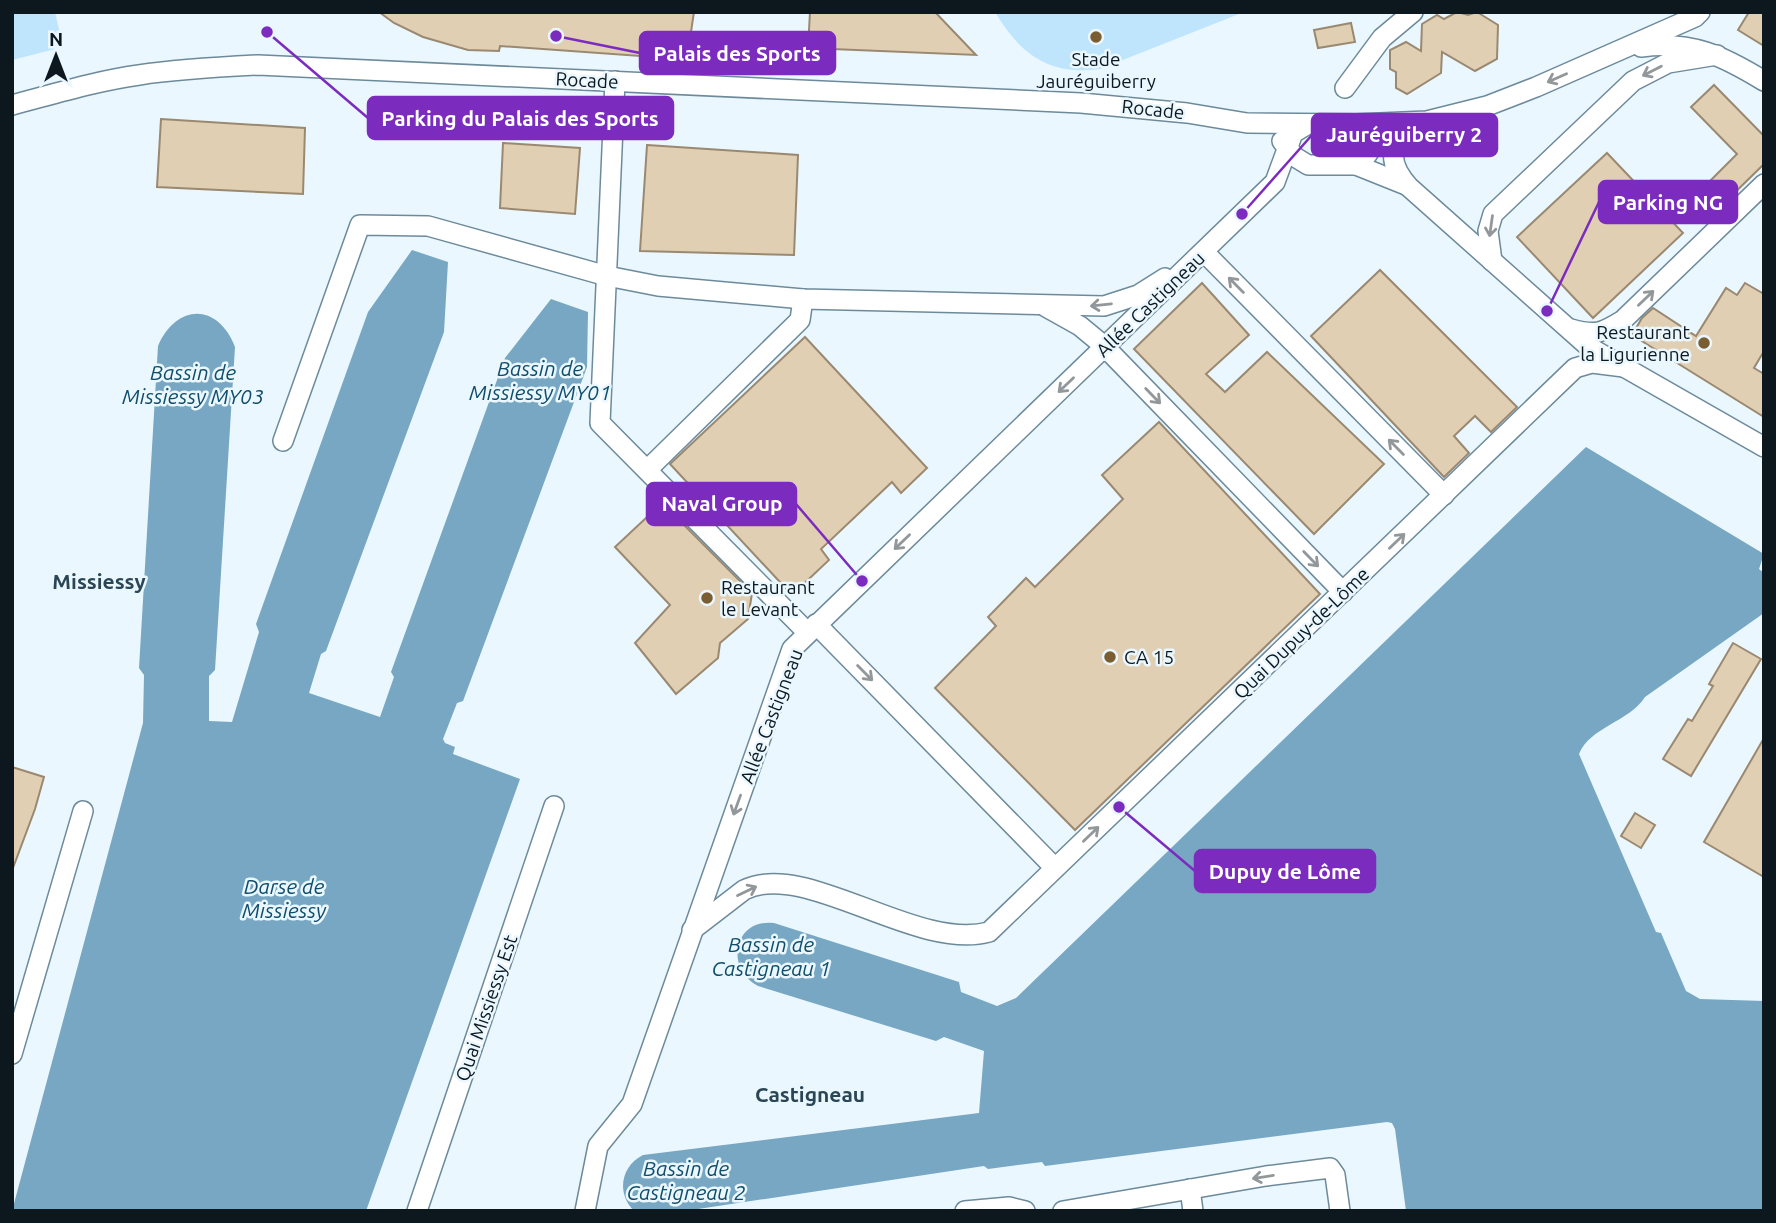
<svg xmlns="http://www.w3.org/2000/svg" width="1776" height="1223" viewBox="0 0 1776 1223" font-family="Ubuntu,sans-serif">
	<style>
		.green { fill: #bfe5fc }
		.water { fill: #77a7c2 }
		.building { fill: #e1cfb4; stroke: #9a8970; stroke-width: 2 }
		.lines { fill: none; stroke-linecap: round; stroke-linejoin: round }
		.minor-casing { stroke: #6d8a9b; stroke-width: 22 }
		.minor { stroke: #fff; stroke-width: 19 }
		.oneway { stroke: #92979a }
		.poi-dot { fill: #7a5e31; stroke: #eaf7fe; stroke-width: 2.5 }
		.labels { text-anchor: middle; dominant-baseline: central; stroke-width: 5; stroke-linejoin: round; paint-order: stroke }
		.poi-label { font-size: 19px; fill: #0c181e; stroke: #eaf7fe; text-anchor: start }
		.street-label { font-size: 19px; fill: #0c181e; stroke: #eaf7fe }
		.water-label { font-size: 21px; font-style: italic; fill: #0f4d6a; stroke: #eaf7fe }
		.neighbourhood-label { font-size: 21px; font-weight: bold; fill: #2a4554; stroke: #eaf7fe }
		.leader { fill: none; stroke: #7b2cbf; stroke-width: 2.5 }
		.callout-dot { fill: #7b2cbf; stroke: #eaf7fe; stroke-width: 2.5 }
		.callout { fill: #7b2cbf; stroke: #7b2cbf; stroke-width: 2.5 }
		.callout-label { font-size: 21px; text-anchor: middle; font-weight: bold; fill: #fff }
	</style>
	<rect width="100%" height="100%" fill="#eaf7fe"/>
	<g class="green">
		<polygon points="12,12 55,12 63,47 12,60"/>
		<path d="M995 12H1244L1100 69C1049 76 1020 54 995 12Z"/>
	</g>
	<g class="water">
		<path d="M412 250 448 262 444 332 326 651 321 654 309 693 380 717 394 677 391 672 505 358 551 299 588 312 587 367 463 701 457 703 443 739 445 743 455 747 453 754 520 779 366 1211H12L143 723 144 675 139 668 158 346C177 303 218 303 235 347L215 670 209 676V721L232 722 259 632 256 624 368 312Z"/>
		<path d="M1586 447 1764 554 1759 569 1764 573V613L1645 697C1629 722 1590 727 1579 754L1656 932 1661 933 1686 991 1700 999 1764 1001V1211H1406L1395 1129 1392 1123 1387 1122 1045 1166 1042 1162 988 1169 984 1166 685 1211H634C616 1193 621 1166 643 1155L979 1113 984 1051 944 1037 936 1041 758 986C724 968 734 918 774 923L959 982 961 992 997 1006 1016 998Z"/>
	</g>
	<g class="building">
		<polygon points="379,12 694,12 689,45 656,44 654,57 500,46 499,51 468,50 423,37 394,23"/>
		<polygon points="810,12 935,12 976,55 808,48"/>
		<polygon points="1457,12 1468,15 1477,12 1498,25 1497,59 1475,71 1442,52 1441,73 1407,94 1396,88 1396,72 1390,69 1390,50 1406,42 1421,51 1422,24 1437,15 1444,19"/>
		<polygon points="1749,12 1764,12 1764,46 1738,30"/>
		<polygon points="1351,23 1355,42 1318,48 1314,30"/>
		<polygon points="1714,85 1764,136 1764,164 1721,206 1703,188 1737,154 1691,107"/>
		<polygon points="161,119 305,128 303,194 157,187"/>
		<polygon points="503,143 580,148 575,214 500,208"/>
		<polygon points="647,145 798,155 794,255 640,251"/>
		<polygon points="1607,153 1683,233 1593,318 1517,237"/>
		<polygon points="1380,270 1517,407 1491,432 1475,416 1454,436 1469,453 1444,477 1311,336"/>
		<polygon points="1202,283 1249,335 1206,374 1225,392 1267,352 1384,464 1314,534 1134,349"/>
		<polygon points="1745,283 1764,294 1764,351 1754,368 1764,374 1764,417 1632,335 1642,318 1653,308 1696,336 1726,288 1737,295"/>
		<polygon points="805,337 927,468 901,493 892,482 821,549 829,560 792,595 670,464"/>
		<polygon points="1159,422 1320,594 1075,830 935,688 996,626 988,617 1026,578 1035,587 1123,499 1102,475"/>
		<polygon points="662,503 752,593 748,619 720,643 718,658 676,694 635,643 670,605 615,547"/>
		<polygon points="1733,643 1761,659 1691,776 1663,759 1688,719 1692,721 1713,686 1709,684"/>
		<polygon points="1764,738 1764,877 1704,842"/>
		<polygon points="12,767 44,777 35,809 13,868"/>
		<polygon points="1635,813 1655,825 1641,848 1621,836"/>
	</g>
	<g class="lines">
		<g class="minor-casing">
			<g id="minor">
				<path d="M1641 47C1691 40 1723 56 1764 81"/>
				<polyline points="615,81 600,423 808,633"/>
				<polyline points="1345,88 1382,38 1413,12"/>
				<path d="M12 105C54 94 96 81 139 75 178 69 218 67 258 65L1081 103 1187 113 1247 123 1356 124 1427 121 1487 106 1536 87 1695 17 1700 12"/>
				<path d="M1424 122C1391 138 1383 158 1409 187L1589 347 1764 447"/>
				<path d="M1356 124C1378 137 1375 151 1356 165"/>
				<polyline points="1282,141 1295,157 1308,165 1356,165 1406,185"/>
				<polyline points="1204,252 1444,495"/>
				<polyline points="1492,261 1488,231 1493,214 1633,81 1668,63 1717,55"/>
				<polyline points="1046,307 1080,326 1103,345 1343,592"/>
				<path d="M1571 329C1596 336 1602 333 1623 320L1764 184"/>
				<polyline points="283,441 360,225 428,226 607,276 658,286 803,299 1104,306 1138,295 1165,278"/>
				<polyline points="647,470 800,320 803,299"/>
				<polyline points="816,624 1055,868"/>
				<path d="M692 930 744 890C805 859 916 952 989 932L1575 368 1592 363 1624 367"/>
				<polyline points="12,1054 83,811"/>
				<polyline points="1190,1189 1193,1211"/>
				<polyline points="417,1211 554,806"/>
				<polyline points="585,1211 598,1146 632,1104 792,649 1275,182 1293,133 1308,124"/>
				<polyline points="965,1211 1009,1207 1025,1211"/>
				<polyline points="1063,1211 1266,1176 1330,1168 1335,1175 1340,1211"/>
			</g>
		</g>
		<use href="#minor" class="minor"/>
	</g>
	<defs><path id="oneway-shaft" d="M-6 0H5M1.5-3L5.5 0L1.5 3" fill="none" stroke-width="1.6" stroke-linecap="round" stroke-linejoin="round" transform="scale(1.75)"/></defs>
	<g class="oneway">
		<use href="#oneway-shaft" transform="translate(1652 71) rotate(153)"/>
		<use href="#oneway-shaft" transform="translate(1557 78) rotate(156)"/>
		<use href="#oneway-shaft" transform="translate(1491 226) rotate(98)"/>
		<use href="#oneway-shaft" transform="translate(1236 285) rotate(-135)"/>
		<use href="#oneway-shaft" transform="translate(1646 298) rotate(-44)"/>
		<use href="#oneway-shaft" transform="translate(1101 305) rotate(174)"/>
		<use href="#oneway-shaft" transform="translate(1066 385) rotate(136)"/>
		<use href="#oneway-shaft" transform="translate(1153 396) rotate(46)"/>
		<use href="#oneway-shaft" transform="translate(1396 447) rotate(-135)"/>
		<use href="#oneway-shaft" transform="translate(1397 541) rotate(-44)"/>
		<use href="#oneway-shaft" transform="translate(902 542) rotate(136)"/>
		<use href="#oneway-shaft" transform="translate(1311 559) rotate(46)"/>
		<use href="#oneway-shaft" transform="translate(865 673) rotate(45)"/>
		<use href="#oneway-shaft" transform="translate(737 805) rotate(110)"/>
		<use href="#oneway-shaft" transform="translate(1091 834) rotate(-44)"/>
		<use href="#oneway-shaft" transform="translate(747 891) rotate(-26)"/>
		<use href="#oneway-shaft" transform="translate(1263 1177) rotate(171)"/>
	</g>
	<g class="poi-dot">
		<circle cx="1096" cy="37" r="7"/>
		<circle cx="1704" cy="343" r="7"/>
		<circle cx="707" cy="598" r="7"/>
		<circle cx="1110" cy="657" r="7"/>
	</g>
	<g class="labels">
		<g class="poi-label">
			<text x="1096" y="59" text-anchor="middle">Stade<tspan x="1096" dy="22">Jauréguiberry</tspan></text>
			<text x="1690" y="332" text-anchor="end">Restaurant<tspan x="1690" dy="22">la Ligurienne</tspan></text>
			<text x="721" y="587">Restaurant<tspan x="721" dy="22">le Levant</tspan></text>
			<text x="1124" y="657">CA 15</text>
		</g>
		<g class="street-label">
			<text transform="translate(587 80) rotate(3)">Rocade</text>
			<text transform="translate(1153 109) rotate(6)">Rocade</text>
			<text transform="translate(1150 304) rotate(-44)">Allée Castigneau</text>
			<text transform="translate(1301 633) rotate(-44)">Quai Dupuy-de-Lôme</text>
			<text transform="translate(771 716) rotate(-69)">Allée Castigneau</text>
			<text transform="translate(486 1008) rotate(-71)">Quai Missiessy Est</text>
		</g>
		<g class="water-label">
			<text x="540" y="368">Bassin de<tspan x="540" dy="24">Missiessy MY01</tspan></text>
			<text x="193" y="372">Bassin de<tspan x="193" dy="24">Missiessy MY03</tspan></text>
			<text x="284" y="886">Darse de<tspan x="284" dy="24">Missiessy</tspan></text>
			<text x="771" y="944">Bassin de<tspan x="771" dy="24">Castigneau 1</tspan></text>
			<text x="686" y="1168">Bassin de<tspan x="686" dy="24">Castigneau 2</tspan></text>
		</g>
		<g class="neighbourhood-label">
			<text x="99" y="581">Missiessy</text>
			<text x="810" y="1094">Castigneau</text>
		</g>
	</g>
	<path class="leader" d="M556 36L640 53M267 32L368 118M1242 214L1312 135M1547 311L1599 202M862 581L796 504M1119 807L1195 871"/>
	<g class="callout-dot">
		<circle cx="556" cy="36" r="7"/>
		<circle cx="267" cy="32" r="7"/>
		<circle cx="1242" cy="214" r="7"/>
		<circle cx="1547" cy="311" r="7"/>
		<circle cx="862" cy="581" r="7"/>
		<circle cx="1119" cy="807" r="7"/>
	</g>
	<g class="callout">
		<rect x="640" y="32" width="195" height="42" rx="7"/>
		<rect x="368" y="97" width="305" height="42" rx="7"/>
		<rect x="1312" y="114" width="185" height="42" rx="7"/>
		<rect x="1599" y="181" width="138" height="42" rx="7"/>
		<rect x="647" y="483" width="149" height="42" rx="7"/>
		<rect x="1195" y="850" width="180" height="42" rx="7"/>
	</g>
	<g class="callout-label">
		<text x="737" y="61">Palais des Sports</text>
		<text x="520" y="126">Parking du Palais des Sports</text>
		<text x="1404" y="142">Jauréguiberry 2</text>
		<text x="1668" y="210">Parking NG</text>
		<text x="722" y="511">Naval Group</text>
		<text x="1285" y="879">Dupuy de Lôme</text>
	</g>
	<rect width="1776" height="1223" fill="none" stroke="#0c181e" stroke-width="28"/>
	<g transform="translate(56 56)" stroke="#eaf7fe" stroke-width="5" paint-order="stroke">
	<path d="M0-5L12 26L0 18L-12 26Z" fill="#0c181e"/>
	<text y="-10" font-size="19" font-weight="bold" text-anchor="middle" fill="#0c181e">N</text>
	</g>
</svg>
